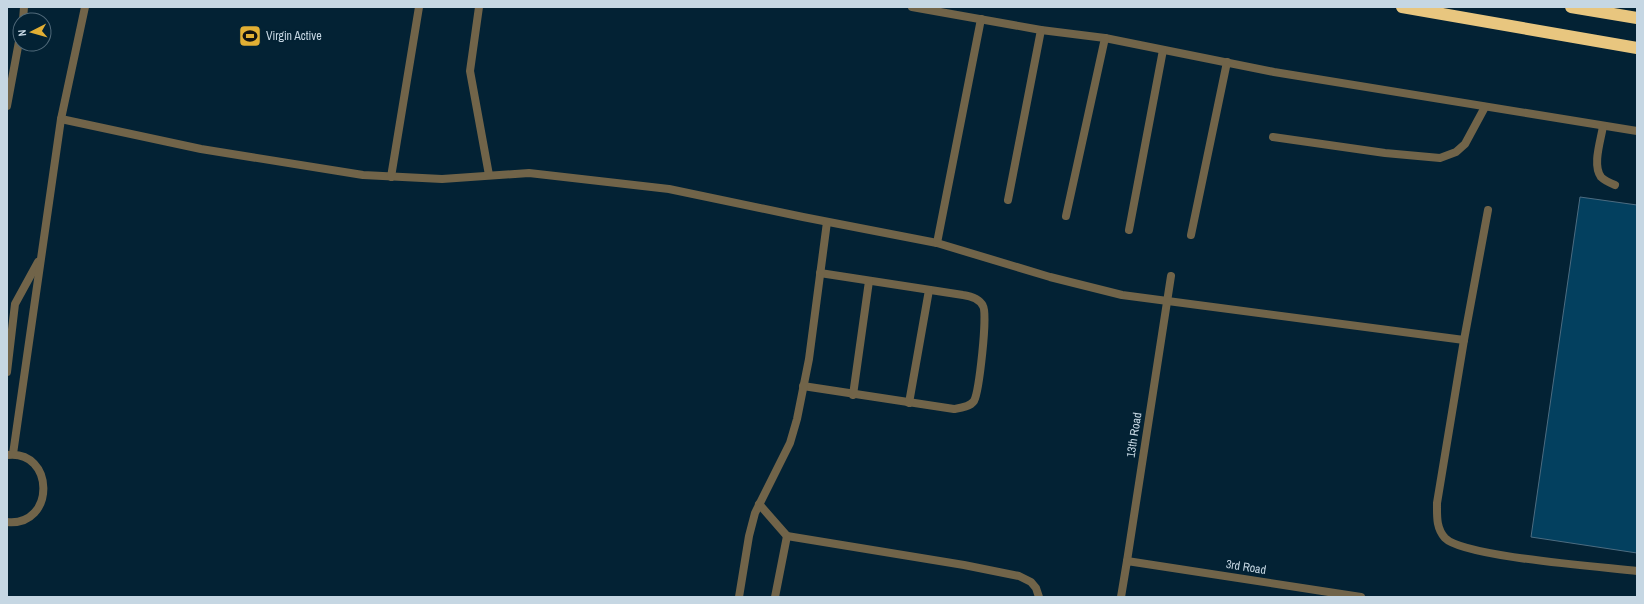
<svg xmlns="http://www.w3.org/2000/svg" width="1644" height="604" viewBox="0 0 1644 604" font-family="'Archivo Narrow',sans-serif">
	<style>
		.building { fill: #03405f; stroke: #4c6c81 }
		.lines { fill: none; stroke-linecap: round; stroke-linejoin: round }
		.service { stroke: #716449; stroke-width: 8 }
		.tertiary { stroke: #716449; stroke-width: 8 }
		.motorway { stroke: #e8c67f; stroke-width: 12 }
		.labels { text-anchor: middle; dominant-baseline: central; stroke-width: 3; stroke-linejoin: round; paint-order: stroke }
		.poi-label { font-size: 12px; fill: #c6d7e3; stroke: #032234; text-anchor: start }
		.street-label { font-size: 12px; fill: #c6d7e3; stroke: #032234 }
	</style>
	<rect width="100%" height="100%" fill="#032234"/>
	<polygon class="building" points="1580,197 1637,205 1637,553 1531,537"/>
	<g class="lines">
		<g class="service">
			<polyline points="479,7 470,71 489,175"/>
			<polyline points="912,7 1041,30 1105,38 1274,72 1637,131"/>
			<polyline points="23,20 24,7"/>
			<polyline points="7,106 20,36"/>
			<polyline points="61,119 201,149 363,175 442,179 529,173 669,189 803,217 937,243 1050,277 1122,295 1464,340"/>
			<path d="M1603 126C1601 140 1592 165 1601 177 1605 181 1610 183 1615 185"/>
			<polyline points="1273,137 1385,153 1440,158 1456,152 1465,144 1485,107"/>
			<polyline points="391,177 419,7"/>
			<polyline points="1008,200 1041,30"/>
			<path d="M1488 210 1464 340 1437 503C1437 516 1436 528 1445 538 1463 557 1604 567 1637 571"/>
			<polyline points="1066,216 1105,38"/>
			<polyline points="1129,230 1163,50"/>
			<polyline points="1191,235 1227,62"/>
			<polyline points="937,243 981,19"/>
			<polyline points="7,372 15,304 38,262"/>
			<path d="M803 386 954 409C960 408 970 407 974 401 979 392 988 314 983 306 979 298 971 296 963 295L820 273"/>
			<polyline points="853,395 869,281"/>
			<polyline points="909,403 929,290"/>
			<polyline points="13,454 61,119 85,7"/>
			<path d="M7 455C55 449 56 527 7 522"/>
			<polyline points="759,504 787,536 964,565 1019,576 1031,582 1036,588 1039,597"/>
			<polyline points="1127,561 1171,276"/>
			<polyline points="739,597 749,536 755,513 790,443 797,419 809,359 827,222"/>
			<polyline points="775,597 787,536"/>
		</g>
		<polyline class="tertiary" points="1121,597 1127,561 1361,597"/>
		<g class="motorway">
			<polyline points="1402,7 1637,48"/>
			<polyline points="1571,7 1637,18"/>
		</g>
	</g>
	<defs>
		<g id="stadium-square" transform="scale(1.15)"><rect x="-9" y="-9" width="18" height="18" rx="4" fill="#e2af34" stroke="#032234"/><path d="M0-5a6.5 5 0 1 0 0 10a6.5 5 0 1 0 0-10ZM-3.5-1.8h7v3.6h-7Z" fill="#111"/></g>
	</defs>
	<g fill-rule="evenodd">
		<use href="#stadium-square" x="250" y="36"/>
	</g>
	<g class="labels">
		<g class="poi-label">
			<text x="266" y="36">Virgin Active</text>
		</g>
		<g class="street-label">
			<text transform="translate(1134 435) rotate(-81)">13th Road</text>
			<text transform="translate(1246 567) rotate(9)">3rd Road</text>
		</g>
	</g>
	<rect width="1644" height="604" fill="none" stroke="#c6d7e3" stroke-width="16"/>
	<g transform="translate(32 32) rotate(264)"><circle r="19" fill="#032234" stroke="#516a7a"/>
	<path d="M0-3L7 15L0 10L-7 15Z" fill="#e2af34"/>
	<text y="-6" font-size="11" font-weight="bold" text-anchor="middle" fill="#c6d7e3">N</text>
	</g>
</svg>
